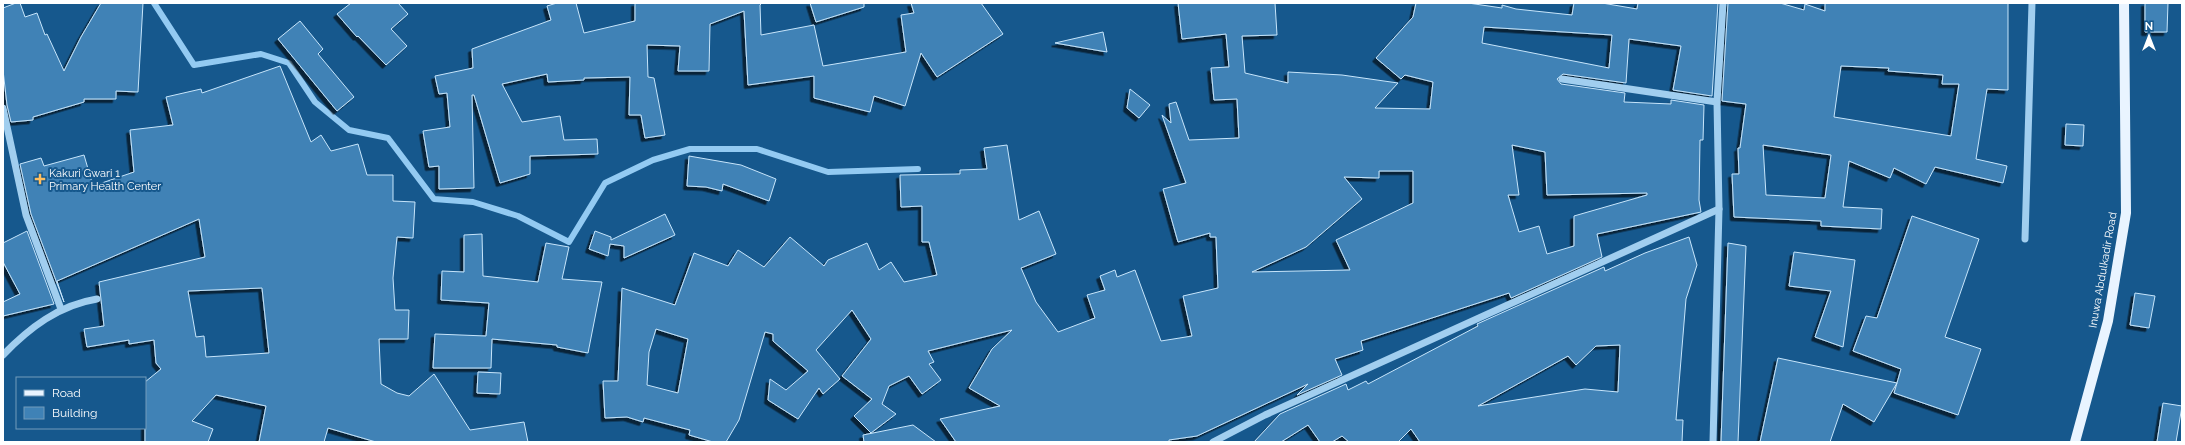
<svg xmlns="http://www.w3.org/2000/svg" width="2185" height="445" viewBox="0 0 2185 445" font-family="Raleway,sans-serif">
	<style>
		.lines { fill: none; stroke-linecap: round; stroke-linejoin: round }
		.stream { stroke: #93caf2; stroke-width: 6 }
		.building { fill: #3f82b6; stroke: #c7e5fb; fill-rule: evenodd; filter: url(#shadow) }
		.minor { stroke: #a1ceef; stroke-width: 7 }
		.major { stroke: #e9f4ff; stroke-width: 10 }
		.poi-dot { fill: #ffbe5f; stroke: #16588d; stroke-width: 1.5 }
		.labels { text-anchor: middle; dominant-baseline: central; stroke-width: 4; stroke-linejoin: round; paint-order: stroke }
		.poi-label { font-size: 11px; fill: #fff; stroke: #16588d; text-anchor: start }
		.street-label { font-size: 11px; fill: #fff; stroke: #16588d }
	</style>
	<defs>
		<filter id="shadow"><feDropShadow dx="-3.5" dy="3.5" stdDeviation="0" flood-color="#0009"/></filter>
	</defs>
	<rect width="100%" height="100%" fill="#16588d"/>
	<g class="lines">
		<polyline class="stream" points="154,3 194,65 261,54 289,63 315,102 349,130 388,138 434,199 473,202 518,216 569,242 605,183 653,160 690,149 757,149 828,172 918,169"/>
	</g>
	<g class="building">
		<polygon points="16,3 20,3 25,17 37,13 45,35 47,34 64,71 81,37 101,3 143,3 138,92 116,91 116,99 84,99 84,102 33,117 33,120 11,122 7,105 3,70 3,8"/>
		<polygon points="351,3 398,3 408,14 391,29 407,46 386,65 358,36 357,37 337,14"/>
		<polygon points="557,3 576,3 584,33 635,21 635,3 762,3 760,5 761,35 814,25 823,66 906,52 901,15 914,13 911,3 981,3 1003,34 937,77 921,53 905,106 874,96 870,112 814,98 814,76 748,85 744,11 710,24 709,71 678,71 680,46 647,45 648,77 654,78 665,135 645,138 641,115 629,115 630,77 584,78 584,80 548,82 547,74 502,84 522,122 560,116 564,140 597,139 598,154 530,156 530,174 500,183 474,95 472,95 474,188 439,189 439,166 429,167 423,131 450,127 447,93 439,94 435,76 473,68 472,49 551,20 547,6"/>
		<polygon points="810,3 864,3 864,7 816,22"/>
		<path d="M1178 3H1275L1277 35 1242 36 1245 73 1288 83V72L1342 75 1398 83 1375 108 1430 109 1433 82 1405 75 1401 79 1376 58 1413 17 1416 3H1468L1502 8V5L1516 9 1572 15 1574 3H1602L1637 9 1638 3H1718L1712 96 1673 90 1681 46 1629 39 1626 83 1563 74 1557 79 1561 84 1625 93 1624 102 1671 104V100L1704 105 1703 140H1700L1699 200 1701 212 1597 234 1602 257 1511 298 1509 293 1361 341 1363 350 1335 359 1342 375 1297 395 1308 384 1197 436 1169 440V442H956L940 419 1000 406 969 388 992 349 1012 330 928 351 934 362 929 364 941 380 922 394 909 376 889 386 882 404 896 414 871 433 854 416 872 399 842 376 871 339 852 310 816 350 840 379 823 394 819 388 798 419 768 400 770 379 786 390 808 371 773 341V334L765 332 739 420 726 442H713L689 435 690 430 644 418 643 422 627 417 605 418 603 381H618L622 288 675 305 694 253 728 266 738 250 764 267 790 237 824 266 828 260 867 243 879 270 891 262 904 282 937 275 929 242H922V206L901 207 900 175 960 174V170L987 169 984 148 1007 145 1019 220 1039 211 1056 254 1021 268 1036 302 1058 332 1095 318 1087 295 1105 290 1100 276 1115 270 1117 277 1135 270 1161 341 1192 336 1183 296 1218 288 1216 237H1210V233L1178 242 1163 189 1186 183 1162 115 1171 123 1169 104 1176 102 1189 140 1239 138 1237 99 1214 100 1211 68 1229 67 1226 34 1182 39ZM1484 27 1612 35 1609 68 1482 43ZM1512 145 1545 152 1547 195 1647 193V195L1574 216V246L1547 254 1539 226 1519 232 1508 195H1519ZM1379 171H1413V203L1336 240 1350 270 1252 272 1306 247 1362 199 1344 177 1379 178ZM656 329 688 339 678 393 647 385 649 352Z"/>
		<path d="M1728 3H1780L1804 10 1805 4 1825 11V3H2008V90L1987 89 1976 159 2007 166 2003 183 1935 167 1926 184 1894 168 1890 178 1849 161 1843 207 1882 209 1881 229 1821 226V221L1734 217 1732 174H1739L1738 148H1740L1746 104 1722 101ZM1841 66 1889 68 1888 71 1943 75 1942 84H1959L1951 136 1834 117ZM1763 145 1831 155 1825 198 1766 195Z"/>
		<polygon points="2145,3 2168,3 2167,32 2145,32"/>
		<polygon points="300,21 323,49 318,54 354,97 337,111 278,39"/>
		<polygon points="1103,32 1107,52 1055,43"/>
		<path d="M280 66 311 142 321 135 331 151 358 144 367 175H393V201L415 202 413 238 397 237 393 278 395 310H409L408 339H379L381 384 397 393 409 396 434 374 470 430 524 422 528 442H376L328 428 324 442H259L266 406 216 395 192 421 213 429 208 442H145V382L161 369 156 363 154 340 129 344V340L87 347 84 329 104 326 99 282 205 257 199 219 57 281 64 302 31 214 20 164 41 158 44 166 84 155 93 186 134 172 130 130 173 125 166 97 201 89 202 93ZM262 288 269 353 206 357 204 336 196 337 188 291Z"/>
		<polygon points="1130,89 1150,105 1139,118 1127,108"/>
		<polygon points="2066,124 2084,125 2083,146 2065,145"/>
		<polygon points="689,156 741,165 776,179 769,201 723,184 722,191 706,187 687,186"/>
		<polygon points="665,214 675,235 624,258 624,246 610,244 608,256 589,249 595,231 611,237 611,240"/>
		<polygon points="1912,216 1979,239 1945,337 1981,349 1958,415 1894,393 1897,383 1874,422 1843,404 1830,442 1760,442 1778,358 1897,383 1901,369 1853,351 1866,316 1877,318"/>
		<polygon points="27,231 54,304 3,316 3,302 20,294 3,262 3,243"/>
		<polygon points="482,234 483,276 538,282 546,243 569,247 562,279 602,282 588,353 557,347 557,345 492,339 491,368 433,368 435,334 486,336 489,303 441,300 442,271 464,272 464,235"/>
		<path d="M1689 237 1697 265 1686 299 1676 420H1683L1682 442H1420L1411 429 1398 442H1349L1342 436 1332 442H1320L1308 425 1281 442H1254L1280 414 1346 384 1348 390 1366 381 1368 384 1478 326 1477 324 1604 267 1605 271 1645 253ZM1620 345 1618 392 1585 389 1478 406 1568 356 1576 365 1596 346Z"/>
		<polygon points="1728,243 1746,246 1738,442 1721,442"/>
		<polygon points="1794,252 1855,260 1843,347 1815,337 1831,291 1789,286"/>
		<polygon points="2135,293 2155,296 2149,328 2130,325"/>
		<polygon points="478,372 501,373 500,394 477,393"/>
		<polygon points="2163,403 2182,406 2176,442 2157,442"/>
		<polygon points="913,425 936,442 864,442 863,435"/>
	</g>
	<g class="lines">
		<g class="minor">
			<polyline points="1562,79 1717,102"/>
			<polyline points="3,108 26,215 61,309"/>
			<polyline points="2025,239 2032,3"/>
			<path d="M3 355C29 328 59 305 97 299"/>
			<polyline points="1213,442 1265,415 1719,209"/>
			<polyline points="1713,442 1719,209 1717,102 1723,3"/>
		</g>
		<polyline class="major" points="2075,442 2108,321 2126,213 2124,3"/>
	</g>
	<path class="poi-dot" d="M38 173h4v4h4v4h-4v4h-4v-4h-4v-4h4z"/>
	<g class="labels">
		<g class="poi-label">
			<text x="49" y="173">Kakuri Gwari 1<tspan x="49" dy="13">Primary Health Center</tspan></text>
		</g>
		<g class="street-label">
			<text transform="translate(2103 270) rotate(-80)">Inuwa Abdulkadir Road</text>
		</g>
	</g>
	<rect width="2185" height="445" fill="none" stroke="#ffffff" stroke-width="8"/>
	<rect x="16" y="377" width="130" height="52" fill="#16588d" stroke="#739bbb"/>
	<rect x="24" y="390" width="20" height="6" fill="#e9f4ff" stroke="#739bbb"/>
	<text x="52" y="397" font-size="12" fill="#ffffff">Road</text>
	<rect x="24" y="407" width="20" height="12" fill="#3f82b6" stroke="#739bbb"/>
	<text x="52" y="417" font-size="12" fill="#ffffff">Building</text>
	<g transform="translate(2149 36)" stroke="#16588d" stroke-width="3" paint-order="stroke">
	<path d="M0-3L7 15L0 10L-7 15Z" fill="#ffffff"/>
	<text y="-6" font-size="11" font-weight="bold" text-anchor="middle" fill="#ffffff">N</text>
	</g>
</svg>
